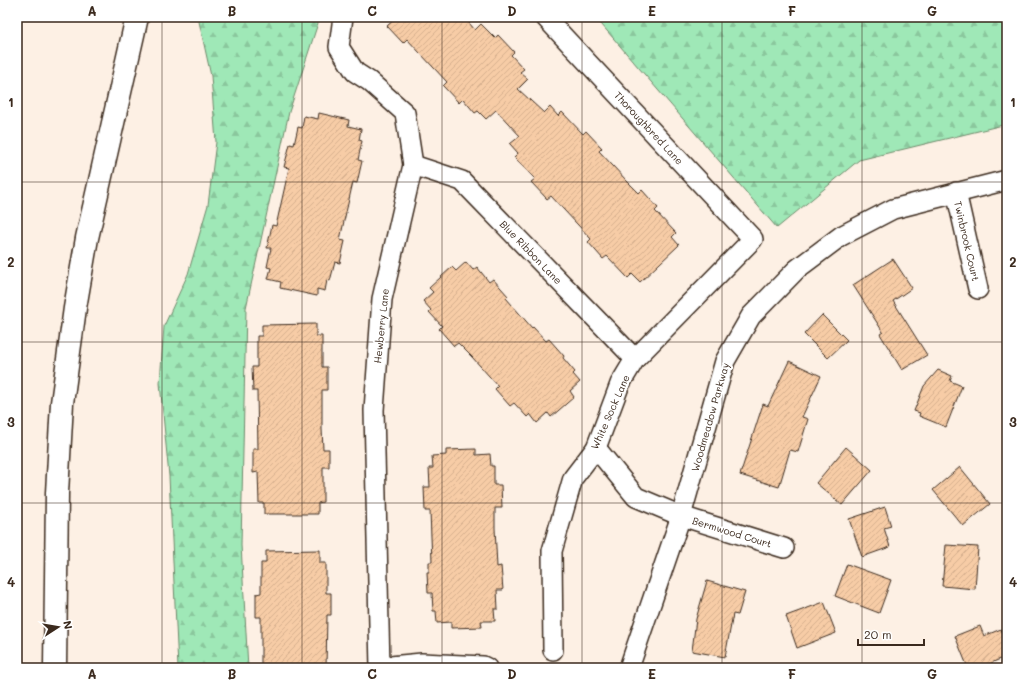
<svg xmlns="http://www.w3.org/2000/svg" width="1024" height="685" viewBox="0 0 1024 685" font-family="Mali,sans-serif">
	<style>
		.forest { fill: url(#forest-firs); stroke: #6d896a }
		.building { fill: url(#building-hatch); stroke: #3b2a1e }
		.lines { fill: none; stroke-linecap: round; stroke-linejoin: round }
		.minor-casing { stroke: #3b2a1e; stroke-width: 22 }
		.motorway-casing { stroke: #3b2a1e; stroke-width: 25 }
		.minor { stroke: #fff; stroke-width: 19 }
		.motorway { stroke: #fff; stroke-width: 22 }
		.grid { fill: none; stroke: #3b2a1e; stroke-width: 1; stroke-opacity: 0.55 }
		.labels { text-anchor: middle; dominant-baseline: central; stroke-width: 4; stroke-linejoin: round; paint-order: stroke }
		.street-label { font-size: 10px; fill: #3b2a1e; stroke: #fff }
		.neatline { fill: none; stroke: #3b2a1e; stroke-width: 1.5 }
		.grid-label { font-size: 13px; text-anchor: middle; font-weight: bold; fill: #3b2a1e }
	</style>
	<defs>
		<pattern id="forest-firs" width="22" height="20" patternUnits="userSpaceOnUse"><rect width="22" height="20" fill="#9fe8b7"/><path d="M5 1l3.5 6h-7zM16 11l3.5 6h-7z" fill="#8ac79d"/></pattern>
		<pattern id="building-hatch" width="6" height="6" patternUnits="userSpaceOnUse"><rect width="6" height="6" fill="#f7cca6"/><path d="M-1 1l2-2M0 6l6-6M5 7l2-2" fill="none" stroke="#d5af8e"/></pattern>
	</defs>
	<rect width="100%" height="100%" fill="#fdf0e4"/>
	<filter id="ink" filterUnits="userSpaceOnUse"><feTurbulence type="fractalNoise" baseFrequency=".025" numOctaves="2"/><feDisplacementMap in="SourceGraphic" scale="8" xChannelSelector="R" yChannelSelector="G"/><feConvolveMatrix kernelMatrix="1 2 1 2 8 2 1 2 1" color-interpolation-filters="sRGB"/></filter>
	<g filter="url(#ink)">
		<g class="forest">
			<polygon points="198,17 320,17 289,112 246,308 241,545 248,668 178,668 169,476 160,383 164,326 188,274 208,205 216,142 211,76"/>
			<polygon points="595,17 1007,17 1007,124 859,160 777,228"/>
		</g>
		<g class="building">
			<polygon points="397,17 464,17 475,30 481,24 495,38 498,35 514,52 511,55 524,69 520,72 528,79 518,89 544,113 550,107 558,116 562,112 583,134 586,131 602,148 599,151 626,180 639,193 642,190 658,208 655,211 676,233 672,237 679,245 640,282 632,274 628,278 607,256 603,259 588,242 591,239 564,210 551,196 547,199 531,182 535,179 514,157 518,153 510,144 520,136 496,110 486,119 478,111 475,113 463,99 459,103 443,86 447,82 407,39 403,43 387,26"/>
			<polygon points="319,113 349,120 348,126 361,129 359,140 362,141 358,160 362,161 357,183 353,182 344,221 340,240 345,241 340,263 335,262 330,281 327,280 325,291 317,289 317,296 280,288 281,282 268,279 271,268 267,267 271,248 267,248 272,225 276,226 289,168 284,167 290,144 294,145 298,127 302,128 304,116 318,119"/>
			<polygon points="893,259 912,288 893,301 927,355 902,370 880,334 883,332 853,285"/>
			<polygon points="466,262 473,270 477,267 489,282 493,279 508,296 506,298 532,328 533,327 546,341 549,339 564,356 563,358 575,372 573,374 580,382 570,391 574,397 551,417 548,413 537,423 530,414 527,417 514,403 510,406 495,389 498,386 472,357 458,343 454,346 439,329 442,326 429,312 431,310 423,301 433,292 429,288 452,267 456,271"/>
			<polygon points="822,315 847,340 828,358 804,334"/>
			<polygon points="316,324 316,336 322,336 322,367 327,367 327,390 322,390 322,429 323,449 329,449 329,467 323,467 323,502 318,503 318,514 264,514 264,503 259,503 258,472 253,473 253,449 258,449 257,391 253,391 252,367 257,367 257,336 262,336 262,325"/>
			<polygon points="789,361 821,376 802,417 808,419 798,452 790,450 779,487 740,475 763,404 768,406"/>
			<polygon points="938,370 952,376 950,381 962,386 946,427 919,416 920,413 914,411 924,386"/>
			<polygon points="846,447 872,470 842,505 816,483"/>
			<polygon points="476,449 476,455 490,454 491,466 494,466 494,485 501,485 502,508 495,508 495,528 497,567 501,566 503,590 497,590 498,609 494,609 495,621 481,621 482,627 451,628 451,622 437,623 436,611 433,611 432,593 428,593 427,572 429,572 429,562 432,562 430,511 425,511 424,487 430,487 429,468 433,468 432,456 446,455 446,450"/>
			<polygon points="960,467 990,504 963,526 933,490"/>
			<polygon points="885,507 891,526 884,528 890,547 862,557 849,519"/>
			<polygon points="946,545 978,547 975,589 942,586"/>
			<polygon points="320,550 320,563 326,563 326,593 331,593 331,615 327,615 326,668 261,668 261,617 256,617 256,594 261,593 261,563 266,563 266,551"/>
			<polygon points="847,564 891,580 879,613 835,596"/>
			<polygon points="707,581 745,592 738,615 733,614 725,657 692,651 696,619"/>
			<polygon points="824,602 836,633 797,648 786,616"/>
			<polygon points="980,626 984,636 1001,629 1007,644 1007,656 980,668 968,668 955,636"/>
		</g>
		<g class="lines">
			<g class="minor-casing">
				<g id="minor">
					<polyline points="343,17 339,47 355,72 369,81 405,113 413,165 382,299 374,410 380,668"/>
					<polyline points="545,17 753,239 635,359 620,384 596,448 573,478 552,551 553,650"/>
					<polyline points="413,165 462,181 635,359"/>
					<polyline points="956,192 978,289"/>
					<polyline points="596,448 636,497 681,516 784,548"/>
					<polyline points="380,667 422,663 483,666 487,668"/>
					<polyline points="629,668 681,516 725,361 751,316 797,269 841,236 893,209 1007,180"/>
				</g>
			</g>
			<g class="motorway-casing">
				<polyline id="motorway" points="55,668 57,493 62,403 75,308 87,238 137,17"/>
			</g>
			<use href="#minor" class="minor"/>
			<use href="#motorway" class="motorway"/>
		</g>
	</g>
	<path class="grid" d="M162 17V668M302 17V668M442 17V668M582 17V668M722 17V668M862 17V668M17 182H1007M17 342H1007M17 503H1007"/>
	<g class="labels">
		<g class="street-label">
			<text transform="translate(649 128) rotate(47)">Thoroughbred Lane</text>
			<text transform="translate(967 241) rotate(77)">Twinbrook Court</text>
			<text transform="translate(531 252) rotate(46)">Blue Ribbon Lane</text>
			<text transform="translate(381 326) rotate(-84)">Hewberry Lane</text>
			<text transform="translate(610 412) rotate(-66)">White Sock Lane</text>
			<text transform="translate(710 417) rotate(-74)">Woodmeadow Parkway</text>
			<text transform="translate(732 532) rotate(17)">Bermwood Court</text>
		</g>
	</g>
	<rect width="1024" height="685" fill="none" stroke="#fff" stroke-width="44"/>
	<g transform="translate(58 627) rotate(78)" stroke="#ffffff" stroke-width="3" paint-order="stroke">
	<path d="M0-3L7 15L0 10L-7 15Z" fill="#3b2a1e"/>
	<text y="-6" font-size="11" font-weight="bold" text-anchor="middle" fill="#3b2a1e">N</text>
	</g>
	<path d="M858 639v6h66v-6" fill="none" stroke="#3b2a1e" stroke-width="2"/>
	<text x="864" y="639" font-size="12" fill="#3b2a1e" stroke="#ffffff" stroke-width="3" paint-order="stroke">20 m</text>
	<rect x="22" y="22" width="980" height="641" class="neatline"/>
	<g class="grid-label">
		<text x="92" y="16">A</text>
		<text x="232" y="16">B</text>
		<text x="372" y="16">C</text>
		<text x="512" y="16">D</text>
		<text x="652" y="16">E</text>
		<text x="792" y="16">F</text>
		<text x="932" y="16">G</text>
		<text x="11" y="107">1</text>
		<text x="1013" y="107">1</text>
		<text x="11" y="267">2</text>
		<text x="1013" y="267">2</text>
		<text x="11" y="427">3</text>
		<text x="1013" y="427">3</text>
		<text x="11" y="587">4</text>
		<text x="1013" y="587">4</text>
		<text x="92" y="679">A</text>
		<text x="232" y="679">B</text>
		<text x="372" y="679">C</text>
		<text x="512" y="679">D</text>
		<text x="652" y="679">E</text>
		<text x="792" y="679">F</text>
		<text x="932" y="679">G</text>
	</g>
</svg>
